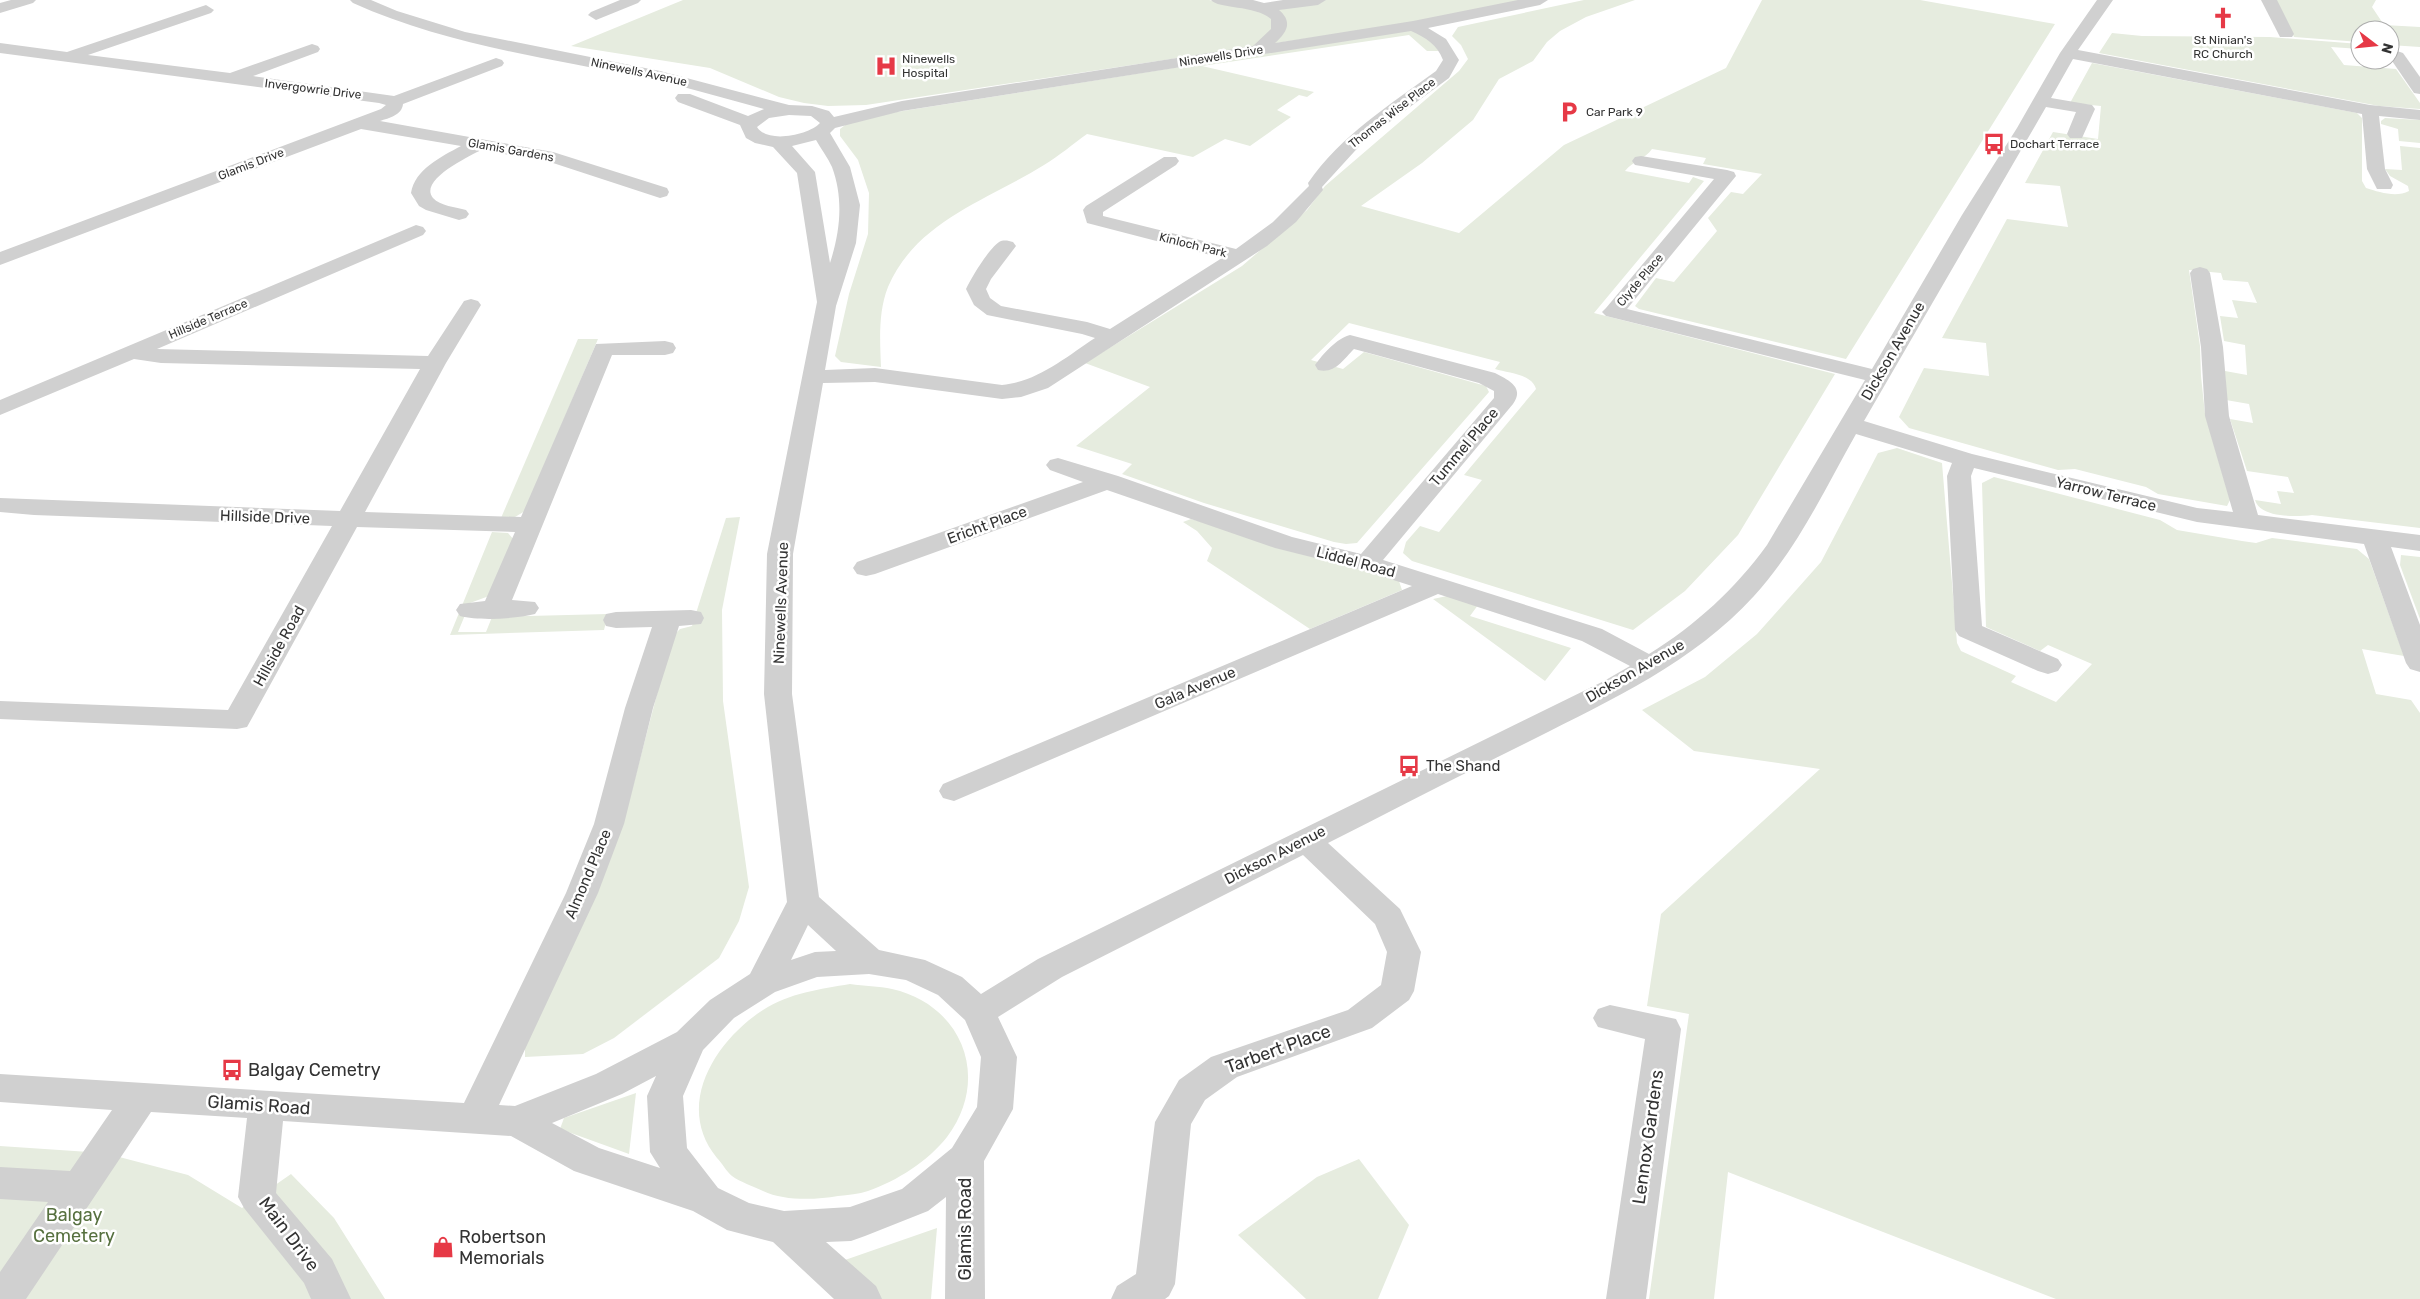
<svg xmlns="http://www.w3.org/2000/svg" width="2420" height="1299" viewBox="0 0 2420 1299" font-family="Rubik,sans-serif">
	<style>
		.green { fill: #e6ecdf }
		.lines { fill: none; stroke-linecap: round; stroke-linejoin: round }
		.minor { fill: #d0d0d0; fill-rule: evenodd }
		.labels { text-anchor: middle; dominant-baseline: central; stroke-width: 5; stroke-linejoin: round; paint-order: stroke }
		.far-poi-label { font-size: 12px; fill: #333; stroke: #fff; text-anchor: start }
		.far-street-label { font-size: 12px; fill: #333; stroke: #fff }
		.street-label { font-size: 15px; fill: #333; stroke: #fff }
		.poi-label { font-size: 15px; fill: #333; stroke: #fff; text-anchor: start }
		.near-street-label { font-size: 18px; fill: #333; stroke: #fff }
		.near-poi-label { font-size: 18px; fill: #333; stroke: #fff; text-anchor: start }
		.near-park-label { font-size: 18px; fill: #56703f; stroke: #fff }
	</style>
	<rect width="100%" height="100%" fill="#fff"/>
	<g class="green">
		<polygon points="683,0 1209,0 1260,10 1326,0 1530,0 1423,21 866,105 828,106 804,103 779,97 710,68 571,46"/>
		<path d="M1584 0H1635L1586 17 1560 31 1547 42 1533 61 1499 79 1473 120 1422 163 1361 206 1459 233 1564 145 1726 68 1762 0H1920L2055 24 1846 359 1639 309 1635 306 1656 278 1674 282 1717 231 1708 218 1731 192 1743 194 1762 174 1703 164 1706 158 1652 149C1645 159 1633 161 1625 171L1689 183 1693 177 1704 181 1594 313 1835 374 1738 535 1685 591 1633 630 1412 561 1403 553 1406 542 1420 526 1439 532 1482 480 1464 475 1536 389C1532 374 1508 373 1495 369L1500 362 1349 323 1311 360 1343 369 1364 352 1486 386 1489 392 1357 543 1346 544 1334 542 1204 503 1122 474 1132 464 1076 446 1150 387 1085 363 1242 266 1307 210 1325 186 1459 71 1468 59 1461 45 1452 36 1458 27Z"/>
		<polygon points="2276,0 2376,0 2372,7 2384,25 2420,27 2420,47 2390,45 2390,30 2360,30 2360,42 2294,37"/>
		<path d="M1412 30 1428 37 1440 51H1427L1409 35 1202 66 1314 92 1307 97 1299 95 1277 110 1291 117 1250 146 1225 139 1193 157 1087 134C1073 144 1059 156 1044 165 988 200 916 221 888 287 878 312 880 341 881 367L841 362 835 356 849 294 868 234 869 193 858 160 840 136V129L849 122 865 117Z"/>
		<polygon points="2112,33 2142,36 2270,37 2360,44 2360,49 2331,47 2344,65 2396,69 2420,103 2420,109 2379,106 2099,53"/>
		<path d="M2092 63 2357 113 2362 118V181L2366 188C2379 192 2396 198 2409 191L2408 186 2390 176 2385 169 2402 170 2400 146 2420 148V528L2312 515C2296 517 2260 518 2255 500L2281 504 2277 491 2294 493 2288 477 2247 471 2230 419 2253 423 2249 404 2226 400 2225 371 2247 375 2245 345 2224 341 2220 316 2238 318 2232 300 2257 303 2248 282 2223 280 2221 273 2189 270 2200 346 2201 376 2205 414 2230 500 2227 506 2158 494 2146 487 2075 469 2058 470 1909 428 1899 417 1924 368 1989 376 1986 343 1942 338 2007 219 2068 227 2060 186 2025 183 2053 132 2098 139 2101 106 2070 103Z"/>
		<polygon points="2385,118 2420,120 2420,143 2399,141 2398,129 2381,124 2381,121"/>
		<polygon points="578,339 598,339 525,511 515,517 501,518"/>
		<polygon points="1897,448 1942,463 1957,643 1961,651 2016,676 2011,682 2056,702 2092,664 2048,645 2040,651 1986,627 1982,483 1994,477 2160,520 2177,530 2242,541 2256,543 2272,538 2357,549 2369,559 2404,656 2362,649 2376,694 2411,700 2420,713 2420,1299 2056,1299 1728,1172 1714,1299 1649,1299 1689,1014 1647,1006 1661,914 1820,769 1694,751 1642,710 1705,677 1757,634 1821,562 1878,453"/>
		<polygon points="740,517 722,610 723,701 749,887 739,921 719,958 614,1038 583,1054 525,1057 525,1039 623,824 672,637 680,629 692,626 726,518"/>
		<polygon points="1191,519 1398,578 1402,590 1310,629 1207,561 1212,548 1197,531 1183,522"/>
		<polygon points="492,532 508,533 514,540 489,596 470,603 458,632 486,632 492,617 608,614 604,630 450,635"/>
		<polygon points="2401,555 2420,557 2420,619 2400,565"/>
		<polygon points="1447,596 1478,605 1470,616 1571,648 1545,681 1433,599"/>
		<path d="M850 984C864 986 879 986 892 989 963 1005 991 1079 947 1137 928 1161 897 1181 868 1191 859 1194 848 1195 838 1196 815 1200 784 1201 763 1191 753 1186 740 1182 732 1176 726 1171 722 1163 717 1158 674 1106 715 1041 763 1010 789 993 821 989 850 984Z"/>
		<polygon points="636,1093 629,1154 560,1129 564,1118"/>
		<polygon points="0,1146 104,1153 188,1175 242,1208 291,1174 334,1218 385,1299 0,1299"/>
		<polygon points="1359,1159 1409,1225 1378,1299 1306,1299 1238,1235 1317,1177"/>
		<polygon points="937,1228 931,1299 881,1299 845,1260"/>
	</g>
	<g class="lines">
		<g class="minor">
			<polygon points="11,0 36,0 33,3 0,13 0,3"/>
			<path d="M350 0H371L397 11 465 32 660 71 789 105 812 106 829 111 834 117 902 101 1253 46 1271 29V19C1255 5 1218 9 1211 0H1253L1264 3 1283 0H1326L1318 5 1279 10C1293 22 1287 32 1275 43L1413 21 1518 0H1548L1540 5 1428 28 1446 39 1459 60 1449 78 1364 141 1322 187 1323 190 1296 222 1267 246 1048 388 1021 397 1002 399 875 382 823 383 793 554 792 694 819 897 879 950 925 960 962 977 981 994 1038 959 1604 681 1630 666 1582 641 1438 594 954 801 943 798 939 791 943 784 1412 586 1359 569 1275 548 1107 490 875 574 866 576 857 574 853 568 857 562 1083 482 1050 470 1046 465 1050 460 1058 458 1118 476 1292 537 1361 554 1494 398V391L1479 383 1354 349C1343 360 1335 374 1318 370L1315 365C1323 354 1337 338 1350 335L1495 373C1508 380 1525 387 1513 404L1383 560 1602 629 1649 654C1696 625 1735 589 1767 545L1865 380 1606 316 1602 312 1606 308 1714 179 1641 166 1635 165 1632 161 1635 157 1641 156 1727 170 1734 172 1736 176 1627 309 1872 369 1962 215 2017 128 2060 53 2097 0H2113L2078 50 2370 105 2420 110V120L2379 116 2385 169 2393 185 2391 189H2377L2367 169 2362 114 2073 59 2051 98 2092 105 2095 109 2082 138H2070L2067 134 2076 112 2046 107 1864 421 1972 454 2197 508 2233 512 2205 416 2201 347 2190 273 2193 269 2200 267 2207 269 2210 273 2223 347 2229 416 2258 515 2420 535V551L2391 547 2420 625V672L2410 669 2406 663 2364 544 2197 522 1974 468 1971 476 1982 626 2058 659 2062 665 2058 671 2048 674 2038 671 1959 636 1955 630 1947 476 1952 463 1856 434C1825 489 1797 549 1754 596 1694 662 1611 700 1534 739 1465 773 1397 808 1328 843L1400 909 1421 952 1414 991 1409 1000 1372 1028 1237 1077 1205 1100 1191 1124 1175 1284 1169 1296 1165 1299H1111L1117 1286 1136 1274 1155 1122 1179 1080 1211 1057 1348 1010 1381 985 1387 952 1375 924 1303 855 1062 977 998 1017 1017 1057 1013 1109 984 1161 985 1299H945L946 1197 928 1211 865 1236 851 1241 826 1242 876 1286 882 1299H834L773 1242 727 1230 693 1211 574 1171 511 1136 283 1121 276 1193 332 1259 351 1299H311L304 1283 244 1208 238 1197 247 1118 151 1112 26 1299H0V1272L48 1202 0 1199V1167L70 1171 112 1110 0 1102V1074L464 1103 566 893 594 824 625 708 652 627 616 628 606 626 603 620 606 614 616 612 691 610 701 612 704 618 701 624 679 626 653 708 624 824 598 893 499 1105 515 1106 596 1074 677 1032 710 1000 750 974 787 902 764 694 767 554 817 302 797 173 773 147 755 143 746 138 740 125 678 102 675 98 678 94H690L748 116 764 109C723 98 681 85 639 77 542 57 444 44 353 3ZM1411 31C1426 38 1437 44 1443 60L1436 71C1390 105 1341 135 1308 183L1309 186 1273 222 1236 249 1103 216V212L1176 165 1179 161 1176 157H1164L1086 206 1083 210 1087 223 1222 258 1110 329 1087 322 1001 306 990 298 986 289 991 279 1016 246 1013 242C1009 241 1006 240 1001 241 991 245 971 278 966 289L974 305 987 315 1082 334 1095 338C1066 357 1037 382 1002 385L875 368 825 370 836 306 856 243 860 205 850 167 830 133 835 128 902 111ZM789 115 811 116 820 123C809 135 767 144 757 127L769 118ZM816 140C821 149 828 158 832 167 844 199 840 232 830 263L815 172 792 146ZM808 925 836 951 815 952 791 960ZM869 974 906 980 938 995 965 1020 981 1057 977 1107 952 1148 902 1189 850 1207 784 1211 749 1203 718 1188 687 1148 683 1096 703 1050 734 1018 775 992 817 977ZM656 1076 647 1096 650 1152 660 1168 599 1148 552 1123 622 1094Z"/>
			<polygon points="620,0 641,0 638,3 601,18 596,20 588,15 591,12"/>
			<polygon points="2261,0 2277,0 2294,34 2292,37 2280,37"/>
			<path d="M206 5 214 10 211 13 88 55 230 73 312 44 318 46 320 49 318 52 253 76 394 96 496 58 502 60 504 63 502 66 403 104C402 115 389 118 380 121L553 152 667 188 669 192 667 196 660 198 550 162 481 150C470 156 418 180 433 198 440 206 456 207 466 210L469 214 466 218 459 220 426 210 419 206 411 193C415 169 441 157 461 146L361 129 0 265V252L381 109 386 105 379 103 0 53V43L67 52Z"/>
			<polygon points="2397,51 2403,53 2420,77 2420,94 2414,93 2390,58 2391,53"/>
			<path d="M416 225 423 227 426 231 423 235 157 349 428 356 464 301 471 299 478 301 481 305 446 363 365 512 521 517 596 344 665 341 673 343 676 348 673 353 665 355H612L512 600 535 602 539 608 535 614C515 619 479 621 460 616L456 610 460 604 485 601 515 532 357 527 247 727 237 729 0 719V701L228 710 332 526 34 515 0 512V498L340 511 420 369 161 363 134 359 0 415V400Z"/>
			<polygon points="1610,1005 1676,1019 1681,1029 1646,1299 1606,1299 1645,1039 1598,1027 1593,1018 1598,1009"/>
		</g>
	</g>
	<defs>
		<g id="church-bare" transform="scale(1.725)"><path d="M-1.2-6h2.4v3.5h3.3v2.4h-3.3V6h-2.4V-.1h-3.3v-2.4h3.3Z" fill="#e63946" stroke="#fff" stroke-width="2.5" paint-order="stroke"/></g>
		<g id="hospital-bare" transform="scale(1.725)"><path d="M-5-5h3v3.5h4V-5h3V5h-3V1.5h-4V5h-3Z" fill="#e63946" stroke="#fff" stroke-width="2.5" paint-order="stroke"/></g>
		<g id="parking-bare" transform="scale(1.725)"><path d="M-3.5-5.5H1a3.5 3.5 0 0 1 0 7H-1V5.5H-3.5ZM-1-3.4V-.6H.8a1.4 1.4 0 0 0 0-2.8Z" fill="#e63946" stroke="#fff" stroke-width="2.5" paint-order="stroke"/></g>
		<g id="bus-bare" transform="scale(1.725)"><path d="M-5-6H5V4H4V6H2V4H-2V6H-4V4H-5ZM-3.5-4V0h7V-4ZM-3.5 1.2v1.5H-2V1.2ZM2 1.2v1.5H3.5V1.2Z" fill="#e63946" stroke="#fff" stroke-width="2.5" paint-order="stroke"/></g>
		<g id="shop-bare" transform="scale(1.725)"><path d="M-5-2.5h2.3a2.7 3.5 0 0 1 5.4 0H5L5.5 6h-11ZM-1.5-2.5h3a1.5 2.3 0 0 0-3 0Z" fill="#e63946" stroke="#fff" stroke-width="2.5" paint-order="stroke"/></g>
	</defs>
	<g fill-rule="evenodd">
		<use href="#church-bare" x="2223" y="18"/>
		<use href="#hospital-bare" x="886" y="66"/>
		<use href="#parking-bare" x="1569" y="112"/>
		<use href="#bus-bare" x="1994" y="144"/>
		<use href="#bus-bare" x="1409" y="766"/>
		<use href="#bus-bare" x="232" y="1070"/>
		<use href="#shop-bare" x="443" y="1247"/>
	</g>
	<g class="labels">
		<g class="far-poi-label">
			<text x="2223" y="40" text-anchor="middle">St Ninian's<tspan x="2223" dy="14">RC Church</tspan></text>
			<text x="902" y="59">Ninewells<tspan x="902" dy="14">Hospital</tspan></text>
			<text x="1586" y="112">Car Park 9</text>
			<text x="2010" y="144">Dochart Terrace</text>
		</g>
		<g class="far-street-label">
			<text transform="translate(1221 56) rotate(-9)">Ninewells Drive</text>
			<text transform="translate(639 72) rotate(12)">Ninewells Avenue</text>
			<text transform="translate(313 89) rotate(7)">Invergowrie Drive</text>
			<text transform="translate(1392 113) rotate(-38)">Thomas Wise Place</text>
			<text transform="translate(511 150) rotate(10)">Glamis Gardens</text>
			<text transform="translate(251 164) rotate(-21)">Glamis Drive</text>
			<text transform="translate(1193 245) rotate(14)">Kinloch Park</text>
			<text transform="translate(1640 280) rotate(-50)">Clyde Place</text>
			<text transform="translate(208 319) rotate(-23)">Hillside Terrace</text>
		</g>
		<g class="street-label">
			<text transform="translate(1893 351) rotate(-60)">Dickson Avenue</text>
			<text transform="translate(1464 447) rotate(-50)">Tummel Place</text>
			<text transform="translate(2106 494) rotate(14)">Yarrow Terrace</text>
			<text transform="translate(265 517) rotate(2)">Hillside Drive</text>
			<text transform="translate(987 525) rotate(-20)">Ericht Place</text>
			<text transform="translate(1356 562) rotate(15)">Liddel Road</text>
			<text transform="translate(781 603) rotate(-88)">Ninewells Avenue</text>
			<text transform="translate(279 646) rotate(-61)">Hillside Road</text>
			<text transform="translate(1635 671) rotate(-30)">Dickson Avenue</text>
			<text transform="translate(1195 688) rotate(-23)">Gala Avenue</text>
			<text transform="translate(1275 855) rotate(-27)">Dickson Avenue</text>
			<text transform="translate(588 874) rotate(-67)">Almond Place</text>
		</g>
		<g class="poi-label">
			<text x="1426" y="766">The Shand</text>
		</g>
		<g class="near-street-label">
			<text transform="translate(1278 1049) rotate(-20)">Tarbert Place</text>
			<text transform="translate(259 1105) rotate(4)">Glamis Road</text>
			<text transform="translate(1648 1137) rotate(-82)">Lennox Gardens</text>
			<text transform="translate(965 1229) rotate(-90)">Glamis Road</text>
			<text transform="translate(289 1234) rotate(53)">Main Drive</text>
		</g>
		<g class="near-poi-label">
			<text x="248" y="1070">Balgay Cemetry</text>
			<text x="459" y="1237">Robertson<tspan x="459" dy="21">Memorials</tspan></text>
		</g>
		<g class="near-park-label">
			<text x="74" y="1215">Balgay<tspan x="74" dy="21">Cemetery</tspan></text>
		</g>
	</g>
	<g transform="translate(2375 45) rotate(106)"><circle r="24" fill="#ffffff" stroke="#adadad"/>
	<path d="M0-4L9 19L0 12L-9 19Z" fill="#e63946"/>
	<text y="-8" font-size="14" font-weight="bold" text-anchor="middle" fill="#333333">N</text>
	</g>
</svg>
